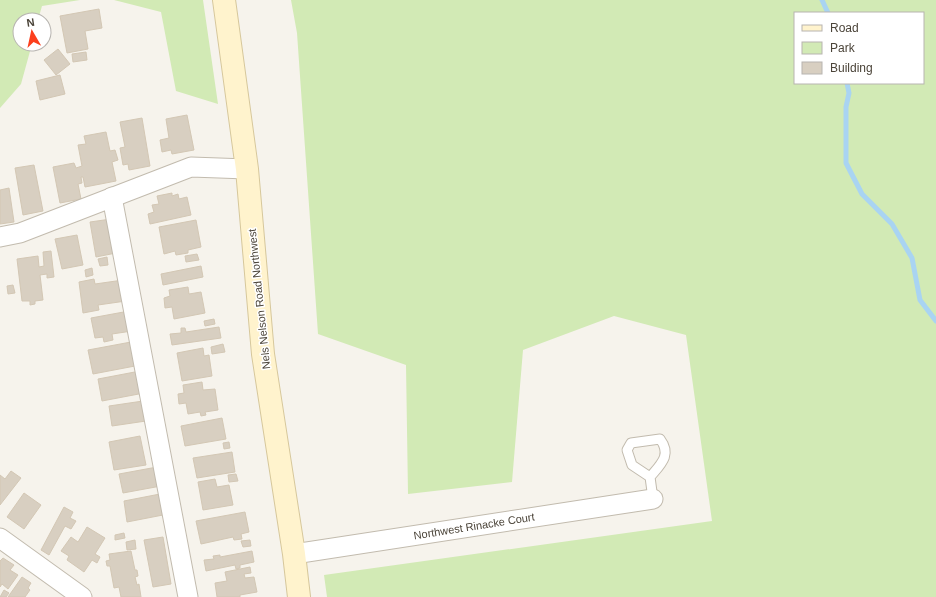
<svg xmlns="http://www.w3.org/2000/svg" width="936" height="597" viewBox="0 0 936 597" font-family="Helvetica,sans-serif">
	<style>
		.green { fill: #d2eab5; fill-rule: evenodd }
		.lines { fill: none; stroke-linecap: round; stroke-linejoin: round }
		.stream { stroke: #a9d4f2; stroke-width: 5 }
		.building { fill: #d8cfc1; stroke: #d3c7b4 }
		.lane-casing { stroke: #c2bbae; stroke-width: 11 }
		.street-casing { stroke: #c2bbae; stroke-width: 21 }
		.secondary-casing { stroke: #d6c79b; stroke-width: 24 }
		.lane { stroke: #fff; stroke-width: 9 }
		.street { stroke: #fff; stroke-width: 19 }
		.secondary { stroke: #fff3cd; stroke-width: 22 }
		.labels { text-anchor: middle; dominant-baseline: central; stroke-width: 3; stroke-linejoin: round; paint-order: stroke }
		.street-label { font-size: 11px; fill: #4b4439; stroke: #fff }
	</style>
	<rect width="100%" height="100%" fill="#f6f3ec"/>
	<g class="green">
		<polygon points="0,0 80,0 42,6 38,20 20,20 20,44 32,44 21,84 0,108"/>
		<polygon points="114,0 203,0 218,104 176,91 161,12"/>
		<path d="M291 0H936V597H327L324 575 712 521 686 335 614 316 523 350 512 482 408 494 406 365 318 334 297 33ZM795 13H923V83H795Z"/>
	</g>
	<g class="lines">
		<g class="stream">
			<polyline points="822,0 828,13"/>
			<polyline points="847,83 849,93 846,107 846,163 862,194 892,224 912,258 920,300 936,321"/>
		</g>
	</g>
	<g class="building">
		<polygon points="99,9 102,28 85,31 88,49 67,53 60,16"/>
		<polygon points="58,49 70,64 56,75 44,60"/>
		<polygon points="86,52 87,60 73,62 72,54"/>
		<polygon points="60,75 65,94 40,100 36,81"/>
		<polygon points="187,115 194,150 172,154 171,150 162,152 160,140 169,138 166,119"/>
		<polygon points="142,118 150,166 129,170 128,164 123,165 120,148 125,147 120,122"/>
		<polygon points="106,132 110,151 115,150 118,160 112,162 116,181 85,187 83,177 81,177 82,183 78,184 81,199 60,203 53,167 74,163 76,168 82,166 78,145 86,144 84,136"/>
		<polygon points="34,165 43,211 23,215 15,168"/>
		<polygon points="9,188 14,222 0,224 0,190"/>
		<polygon points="172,193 172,196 178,194 179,199 187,197 191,215 150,224 148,214 154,212 152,205 159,204 157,196"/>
		<polygon points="111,219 116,253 96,257 90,222"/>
		<polygon points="196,220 201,247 188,250 188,253 176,255 175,251 164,254 159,227"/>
		<polygon points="77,235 83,265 62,269 55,239"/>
		<polygon points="51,251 54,277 47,278 47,274 40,275 43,300 35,301 35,304 30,305 30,301 22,301 17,259 38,256 39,267 44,266 43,252"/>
		<polygon points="197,254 199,260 186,262 185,256"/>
		<polygon points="107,257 108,265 100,266 98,259"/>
		<polygon points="201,266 203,277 163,285 161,274"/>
		<polygon points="92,268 93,275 86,277 85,270"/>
		<polygon points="94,279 95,284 123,280 126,301 98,305 99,310 83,313 79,282"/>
		<polygon points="13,285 15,293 8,294 7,286"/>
		<polygon points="188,287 189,294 201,292 205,313 174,319 172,307 165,308 164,298 170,296 169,290"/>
		<polygon points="129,311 132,331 112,334 113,340 104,342 103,337 95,338 91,318"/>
		<polygon points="214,319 215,324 205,326 204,321"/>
		<polygon points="219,327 221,338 172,345 170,334 181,333 181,328 185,328 186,332"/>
		<polygon points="131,342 135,366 93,374 88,350"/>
		<polygon points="223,344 225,352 212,354 211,347"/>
		<polygon points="203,348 204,356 209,355 212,376 182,381 177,353"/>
		<polygon points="140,371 144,393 102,401 98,379"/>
		<polygon points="202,382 203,390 215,389 218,410 205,412 206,415 201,416 200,412 188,414 186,403 179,404 178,394 184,393 183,385"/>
		<polygon points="143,401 146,421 112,426 109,406"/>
		<polygon points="222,418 226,439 185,446 181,426"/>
		<polygon points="140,436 146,465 114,470 109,442"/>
		<polygon points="229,442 230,448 224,449 223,443"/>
		<polygon points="232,452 235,472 197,478 193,458"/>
		<polygon points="157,467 161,486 123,493 119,474"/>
		<polygon points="11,471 21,478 0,505 0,475 5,479"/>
		<polygon points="236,474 238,481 229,482 228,475"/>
		<polygon points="215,479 217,487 229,485 233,505 203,510 198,482"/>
		<polygon points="24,493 41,505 24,529 7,517"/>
		<polygon points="160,494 163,515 127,522 124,501"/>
		<polygon points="64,507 73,512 70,518 76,521 71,529 65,526 49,555 41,550"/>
		<polygon points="245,512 249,532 241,534 242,539 234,540 233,537 201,544 196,521"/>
		<polygon points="87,527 105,538 95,554 100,557 97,563 92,560 84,572 67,560 69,556 61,551 71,537 78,542"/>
		<polygon points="124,533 125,538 115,540 115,535"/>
		<polygon points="163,537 171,584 153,587 144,540"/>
		<polygon points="135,540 136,549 127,550 126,542"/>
		<polygon points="250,540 251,546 243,547 241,541"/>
		<polygon points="131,551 135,570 137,570 138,576 135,577 137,585 139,584 141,597 121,597 119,587 114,588 110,566 107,566 106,561 110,560 109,554"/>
		<polygon points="252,551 254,562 240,565 240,568 236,569 235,565 206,571 204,560 214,559 213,556 220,555 220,557"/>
		<polygon points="3,558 14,565 10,570 18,575 8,589 2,584 0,587 0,561"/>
		<polygon points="250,567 251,573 244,574 245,578 254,577 257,592 240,595 240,597 217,597 215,583 227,581 225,572"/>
		<polygon points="22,577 31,583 28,588 30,590 25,597 8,597"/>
		<polygon points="4,590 9,593 6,597 0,597"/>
	</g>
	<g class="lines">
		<g class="lane-casing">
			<path id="lane" d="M650 477 632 465 627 450 631 443 660 439C672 455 661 464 650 477L653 499"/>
		</g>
		<g class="street-casing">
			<g id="street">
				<polyline points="112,197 188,597"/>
				<polyline points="0,237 20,233 191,167 247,169"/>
				<polyline points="0,538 82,597"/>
				<polyline points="294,554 653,499"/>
			</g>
		</g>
		<g class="secondary-casing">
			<polyline id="secondary" points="224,0 247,169 263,354 294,554 299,597"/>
		</g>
		<use href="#lane" class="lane"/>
		<use href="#street" class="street"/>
		<use href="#secondary" class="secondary"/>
	</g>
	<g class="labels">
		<g class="street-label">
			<text transform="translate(259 299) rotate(-96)">Nels Nelson Road Northwest</text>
			<text transform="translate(474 526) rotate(-9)">Northwest Rinacke Court</text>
		</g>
	</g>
	<rect x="794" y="12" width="130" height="72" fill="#ffffff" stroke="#b7b4b0"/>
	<rect x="802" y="25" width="20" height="6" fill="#fff3cd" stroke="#b7b4b0"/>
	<text x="830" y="32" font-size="12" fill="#4b4439">Road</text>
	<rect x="802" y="42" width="20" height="12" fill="#d2eab5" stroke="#b7b4b0"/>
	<text x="830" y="52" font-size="12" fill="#4b4439">Park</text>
	<rect x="802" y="62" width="20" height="12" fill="#d8cfc1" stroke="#b7b4b0"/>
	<text x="830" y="72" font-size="12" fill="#4b4439">Building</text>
	<g transform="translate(32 32) rotate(351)"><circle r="19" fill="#ffffff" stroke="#b7b4b0"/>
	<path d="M0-3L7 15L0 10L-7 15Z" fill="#fc3f1d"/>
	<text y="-6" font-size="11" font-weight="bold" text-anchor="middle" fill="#4b4439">N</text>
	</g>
</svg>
